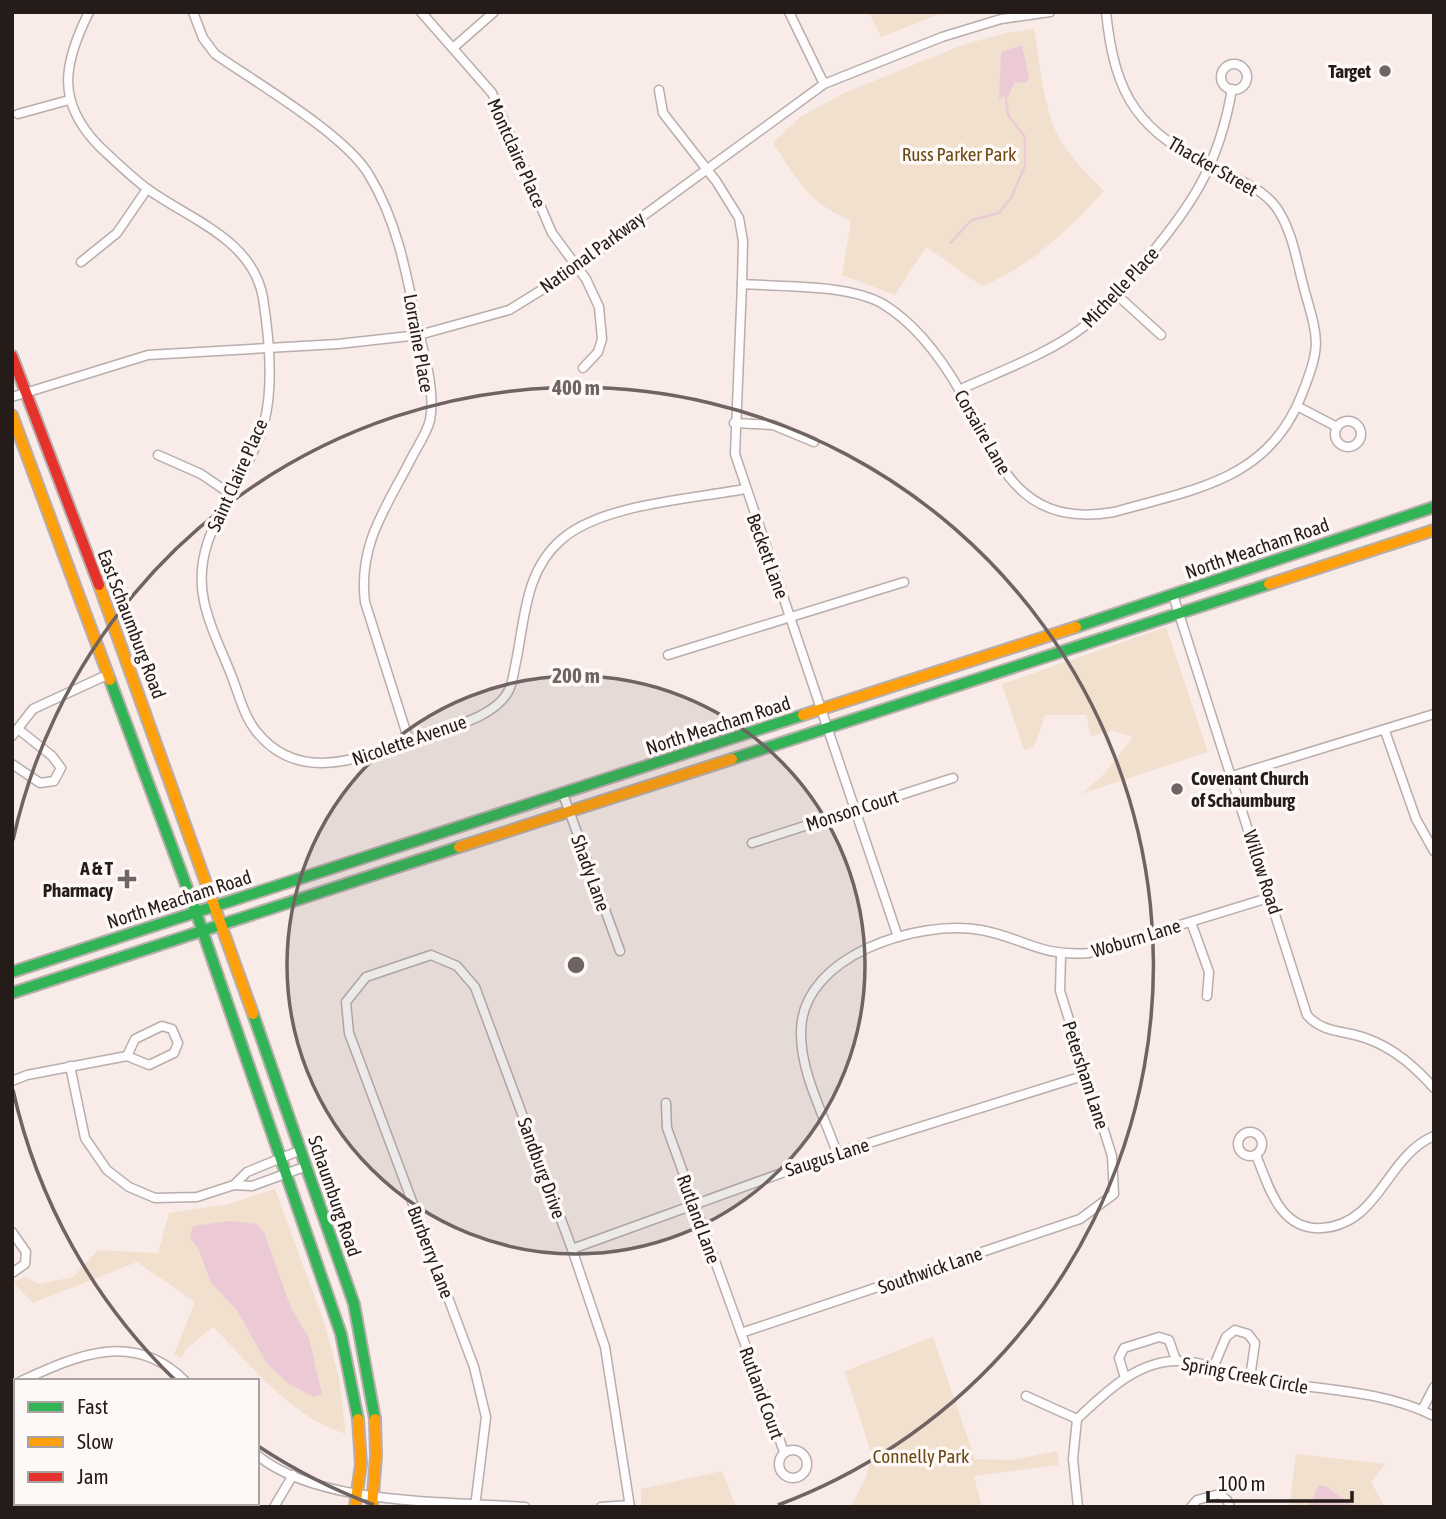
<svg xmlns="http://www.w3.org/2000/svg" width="1446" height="1519" viewBox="0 0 1446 1519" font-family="'Asap Condensed',sans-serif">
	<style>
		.green { fill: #f2e0cf }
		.water { fill: #ebcad5 }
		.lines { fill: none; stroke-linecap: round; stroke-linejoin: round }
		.stream { stroke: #ebcad5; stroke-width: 2.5 }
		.street-casing { stroke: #b8aeac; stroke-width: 11 }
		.fast-casing { stroke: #b8aeac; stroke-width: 14 }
		.slow-casing { stroke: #b8aeac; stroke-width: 14 }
		.jam-casing { stroke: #b8aeac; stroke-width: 14 }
		.street { stroke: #fefcfc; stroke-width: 8 }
		.fast { stroke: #30b455; stroke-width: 10 }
		.slow { stroke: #ff9f0a; stroke-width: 10 }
		.jam { stroke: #e5322d; stroke-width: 10 }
		.ring { fill: none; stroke: #6f6462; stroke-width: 3.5 }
		.poi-dot { fill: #6f6462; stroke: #fef9f7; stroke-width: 2.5 }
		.labels { text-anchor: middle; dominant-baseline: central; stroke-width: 7; stroke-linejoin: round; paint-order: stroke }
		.poi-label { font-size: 19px; font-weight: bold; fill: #251c1a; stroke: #fef9f7; text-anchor: end }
		.street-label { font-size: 19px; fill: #251c1a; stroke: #fef9f7 }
		.park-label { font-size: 19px; fill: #6a4812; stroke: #fef9f7 }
		.centre { fill: #6f6462; stroke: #fef9f7; stroke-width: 3.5 }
		.ring-label { font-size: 21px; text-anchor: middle; font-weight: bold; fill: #6f6462; stroke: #fef9f7; stroke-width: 7; stroke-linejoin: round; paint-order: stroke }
	</style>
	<rect width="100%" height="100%" fill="#f8ebe8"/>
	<g class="green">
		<polygon points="869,12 945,12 881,37"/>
		<path d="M1034 29C1040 64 1043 104 1058 136 1069 157 1088 174 1104 191 1068 230 1032 266 982 286L926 247 895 295 842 275 851 221C808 202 798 181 773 143L800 117 844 93 960 46 1005 33Z"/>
		<polygon points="1166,627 1208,752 1081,794 1102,776 1133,737 1113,731 1091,736 1086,715 1045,715 1034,747 1024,750 1002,684"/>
		<path d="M275 1189 325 1325 339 1378 346 1434C292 1418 252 1366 213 1327L185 1350 182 1358 174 1354 195 1302 137 1262 33 1303 13 1282 26 1277 39 1284 73 1277 98 1250 158 1253 169 1213 229 1204Z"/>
		<polygon points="933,1337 975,1459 1012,1460 1057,1451 1059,1465 974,1476 982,1507 851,1507 867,1475 871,1453 845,1371"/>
		<polygon points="1296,1454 1385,1464 1371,1482 1385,1507 1289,1507"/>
		<polygon points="722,1471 736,1507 641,1507 641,1489"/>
	</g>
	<g class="water">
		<polygon points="1022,45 1029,78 1026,83 1015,82 1006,101 1003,95 999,101 1001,52"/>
		<polygon points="230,1221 257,1224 264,1232 291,1308 309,1338 322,1394 314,1397 289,1384 267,1364 237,1310 211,1283 199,1250 190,1238 193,1226"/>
		<polygon points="1319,1485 1327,1487 1354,1507 1308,1507"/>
	</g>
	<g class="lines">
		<polyline class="stream" points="950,243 972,220 999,213 1011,198 1025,166 1025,137 1008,115 1006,101"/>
		<g class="street-casing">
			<g id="street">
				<path d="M89 12C63 64 56 102 99 146 115 161 131 177 149 190 191 220 253 240 263 298 269 336 274 386 264 423 247 484 189 533 204 601 209 627 223 653 232 677 239 695 244 716 256 731 302 789 369 754 426 735 451 727 496 717 509 690 513 682 514 670 516 662 525 618 525 571 561 540 601 504 692 499 745 489"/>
				<path d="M193 12 203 38 215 54C255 82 346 135 369 175 396 219 406 270 416 321 423 350 436 390 430 420 427 433 417 447 411 459 386 508 358 544 365 602L409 741"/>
				<polyline points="421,12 492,93 552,233 586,279 599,307 602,339 598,352 583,368"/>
				<polyline points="789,12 824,84"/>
				<polyline points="453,48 494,12"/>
				<circle cx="1234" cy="77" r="13"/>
				<polyline points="659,90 663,113 716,181 739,218 743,241 742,284 735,454 898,937"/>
				<polyline points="18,114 69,100"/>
				<polyline points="81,262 117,233 147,189"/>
				<path d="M742 284C783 287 848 284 883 304 916 324 941 358 960 391 998 461 1018 529 1114 512 1195 489 1269 480 1302 394 1321 345 1319 341 1305 292 1297 264 1293 231 1276 207 1262 188 1237 179 1218 170 1139 132 1115 99 1106 12"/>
				<polyline points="1117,295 1161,335"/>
				<path d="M959 390C1000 371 1046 355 1082 328 1105 311 1123 288 1141 266 1191 207 1219 166 1232 89"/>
				<polyline points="12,397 148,355 338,344 419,335 509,310 579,267 643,216 824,84 942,37 1001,19 1050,12"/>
				<polyline points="1297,406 1337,427"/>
				<circle cx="1348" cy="434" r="13"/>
				<polyline points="734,423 773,425 814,442"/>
				<polyline points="158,455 201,474 229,493"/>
				<path d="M1173 595 1307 1015C1323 1034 1346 1030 1368 1039 1395 1049 1415 1067 1434 1088"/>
				<polyline points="668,655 904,582"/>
				<polyline points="1385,731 1416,819 1434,851"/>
				<polyline points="12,736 33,709 109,674"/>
				<polyline points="12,764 40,783 54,781 61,768 52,756 18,729"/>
				<polyline points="1232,776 1434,714"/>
				<polyline points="563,794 620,951"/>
				<polyline points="752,843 953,778"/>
				<polyline points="1191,922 1209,972 1207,996"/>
				<polygon points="162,1026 172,1029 178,1043 174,1053 149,1065 127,1056 135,1039"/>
				<polyline points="70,1066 85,1138 107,1170 129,1187 155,1198 197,1197 234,1185 252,1186 307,1166"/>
				<polyline points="12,1081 27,1075 127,1056"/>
				<polyline points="666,1103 667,1128 784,1452"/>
				<circle cx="1250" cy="1144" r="12"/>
				<path d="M837 1153C824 1115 800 1072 801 1031 802 955 919 919 981 930 1024 938 1040 957 1089 953L1271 897"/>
				<path d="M1256 1155C1269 1187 1280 1231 1322 1228 1380 1224 1386 1156 1434 1136"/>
				<polyline points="234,1185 247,1172 301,1150"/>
				<polyline points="12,1232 26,1252 25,1264 12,1273"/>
				<polyline points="572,1249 837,1153 1086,1075"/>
				<polyline points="741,1333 1080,1219 1114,1194 1112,1156 1060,991 1061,955"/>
				<polyline points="1213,1368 1226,1337 1235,1330 1248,1334 1255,1343 1250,1378"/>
				<polyline points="1125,1378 1119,1358 1124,1348 1159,1337 1169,1340 1176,1360"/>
				<path d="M21 1381C76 1356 133 1329 185 1381"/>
				<polyline points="1026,1396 1077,1419"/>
				<polyline points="1422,1410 1434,1387"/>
				<circle cx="793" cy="1464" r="14"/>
				<path d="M257 1455C319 1506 447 1501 525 1507"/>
				<polyline points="82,1507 88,1503"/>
				<polyline points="274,1507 293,1475"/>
				<polyline points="475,1507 486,1417 474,1367 349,1033 346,1002 366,977 431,955 457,966 475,987 572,1249 605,1347 630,1507"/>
				<polyline points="601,1507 629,1505"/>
				<path d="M1078 1507 1073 1459 1077 1419C1104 1394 1136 1361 1177 1361 1201 1360 1227 1373 1250 1378 1310 1390 1379 1388 1434 1416"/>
				<polyline points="1191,1507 1197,1500 1219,1494 1227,1500 1230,1507"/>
			</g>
		</g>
		<g class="fast-casing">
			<g id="fast">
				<polyline points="1076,627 1434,507"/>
				<polyline points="110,680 196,912 341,1334 358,1419"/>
				<polyline points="732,759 1269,584"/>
				<polyline points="12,972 803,715"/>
				<polyline points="12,993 459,847"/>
				<polyline points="253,1014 354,1304 375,1419"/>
			</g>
		</g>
		<g class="slow-casing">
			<g id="slow">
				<polyline points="12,415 110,680"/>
				<polyline points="1269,584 1434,530"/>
				<polyline points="99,585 253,1014"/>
				<polyline points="803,715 1076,627"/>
				<polyline points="459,847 732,759"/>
				<polyline points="355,1507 361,1464 358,1419"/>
				<polyline points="372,1507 376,1456 375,1419"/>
			</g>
		</g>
		<g class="jam-casing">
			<polyline id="jam" points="12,356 99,585"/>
		</g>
		<use href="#street" class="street"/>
		<use href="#fast" class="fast"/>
		<use href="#slow" class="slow"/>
		<use href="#jam" class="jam"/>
	</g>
	<circle cx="576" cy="965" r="289" fill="#6f6462" fill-opacity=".12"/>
	<g class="ring">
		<circle cx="576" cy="965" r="289"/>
		<path d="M374 1505A577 577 0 0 1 258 1446M175 1380A577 577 0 0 1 13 1090M13 840A577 577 0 1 1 778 1505"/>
	</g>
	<g class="poi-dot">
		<circle cx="1385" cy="71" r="7"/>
		<circle cx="1177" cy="789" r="7"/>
		<path d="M123.5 868.5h7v7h7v7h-7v7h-7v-7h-7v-7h7z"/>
	</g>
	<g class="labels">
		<g class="poi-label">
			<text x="1371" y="71">Target</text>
			<text x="1191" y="778" text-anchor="start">Covenant Church<tspan x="1191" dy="22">of Schaumburg</tspan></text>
			<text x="113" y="868">A &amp; T<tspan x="113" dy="22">Pharmacy</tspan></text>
		</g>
		<g class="street-label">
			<text transform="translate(517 153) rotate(66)">Montclaire Place</text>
			<text transform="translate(1213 166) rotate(30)">Thacker Street</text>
			<text transform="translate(592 252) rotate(-36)">National Parkway</text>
			<text transform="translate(1120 287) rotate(-47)">Michelle Place</text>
			<text transform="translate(419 343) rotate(80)">Lorraine Place</text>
			<text transform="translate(983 432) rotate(60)">Corsaire Lane</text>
			<text transform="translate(237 475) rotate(-66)">Saint Claire Place</text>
			<text transform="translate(1257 548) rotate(-19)">North Meacham Road</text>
			<text transform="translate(768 556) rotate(70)">Beckett Lane</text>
			<text transform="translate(132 624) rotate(69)">East Schaumburg Road</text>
			<text transform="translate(718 725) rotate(-18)">North Meacham Road</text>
			<text transform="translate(409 740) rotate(-19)">Nicolette Avenue</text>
			<text transform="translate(852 810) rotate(-18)">Monson Court</text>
			<text transform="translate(1263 872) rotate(72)">Willow Road</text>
			<text transform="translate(591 873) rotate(70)">Shady Lane</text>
			<text transform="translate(179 899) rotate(-18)">North Meacham Road</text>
			<text transform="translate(1136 938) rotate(-17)">Woburn Lane</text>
			<text transform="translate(1086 1075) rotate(72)">Petersham Lane</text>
			<text transform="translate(827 1157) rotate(-18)">Saugus Lane</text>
			<text transform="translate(542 1168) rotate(70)">Sandburg Drive</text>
			<text transform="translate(335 1196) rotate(71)">Schaumburg Road</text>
			<text transform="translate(699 1219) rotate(70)">Rutland Lane</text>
			<text transform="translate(431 1252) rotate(69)">Burberry Lane</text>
			<text transform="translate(930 1270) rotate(-19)">Southwick Lane</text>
			<text transform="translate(1245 1375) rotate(11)">Spring Creek Circle</text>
			<text transform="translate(762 1393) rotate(70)">Rutland Court</text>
		</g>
		<g class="park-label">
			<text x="959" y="154">Russ Parker Park</text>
			<text x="921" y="1456">Connelly Park</text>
		</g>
	</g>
	<circle cx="576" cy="965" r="10" class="centre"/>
	<g class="ring-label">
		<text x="576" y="395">400 m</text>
		<text x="576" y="683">200 m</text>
	</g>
	<rect width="1446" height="1519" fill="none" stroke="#251c1a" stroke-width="28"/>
	<rect x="14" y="1379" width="245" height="126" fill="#fef9f7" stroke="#a7a19f" stroke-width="2"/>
	<rect x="28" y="1402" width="35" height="10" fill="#30b455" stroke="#a7a19f" stroke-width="2"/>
	<text x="77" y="1414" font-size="21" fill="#251c1a">Fast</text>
	<rect x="28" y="1437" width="35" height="10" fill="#ff9f0a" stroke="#a7a19f" stroke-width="2"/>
	<text x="77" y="1449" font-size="21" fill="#251c1a">Slow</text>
	<rect x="28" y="1472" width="35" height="10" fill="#e5322d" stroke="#a7a19f" stroke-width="2"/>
	<text x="77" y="1484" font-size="21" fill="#251c1a">Jam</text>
	<path d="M1208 1491v10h144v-10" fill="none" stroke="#251c1a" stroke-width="3.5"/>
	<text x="1218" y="1491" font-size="21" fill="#251c1a" stroke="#fef9f7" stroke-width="5" paint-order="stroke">100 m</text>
</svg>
